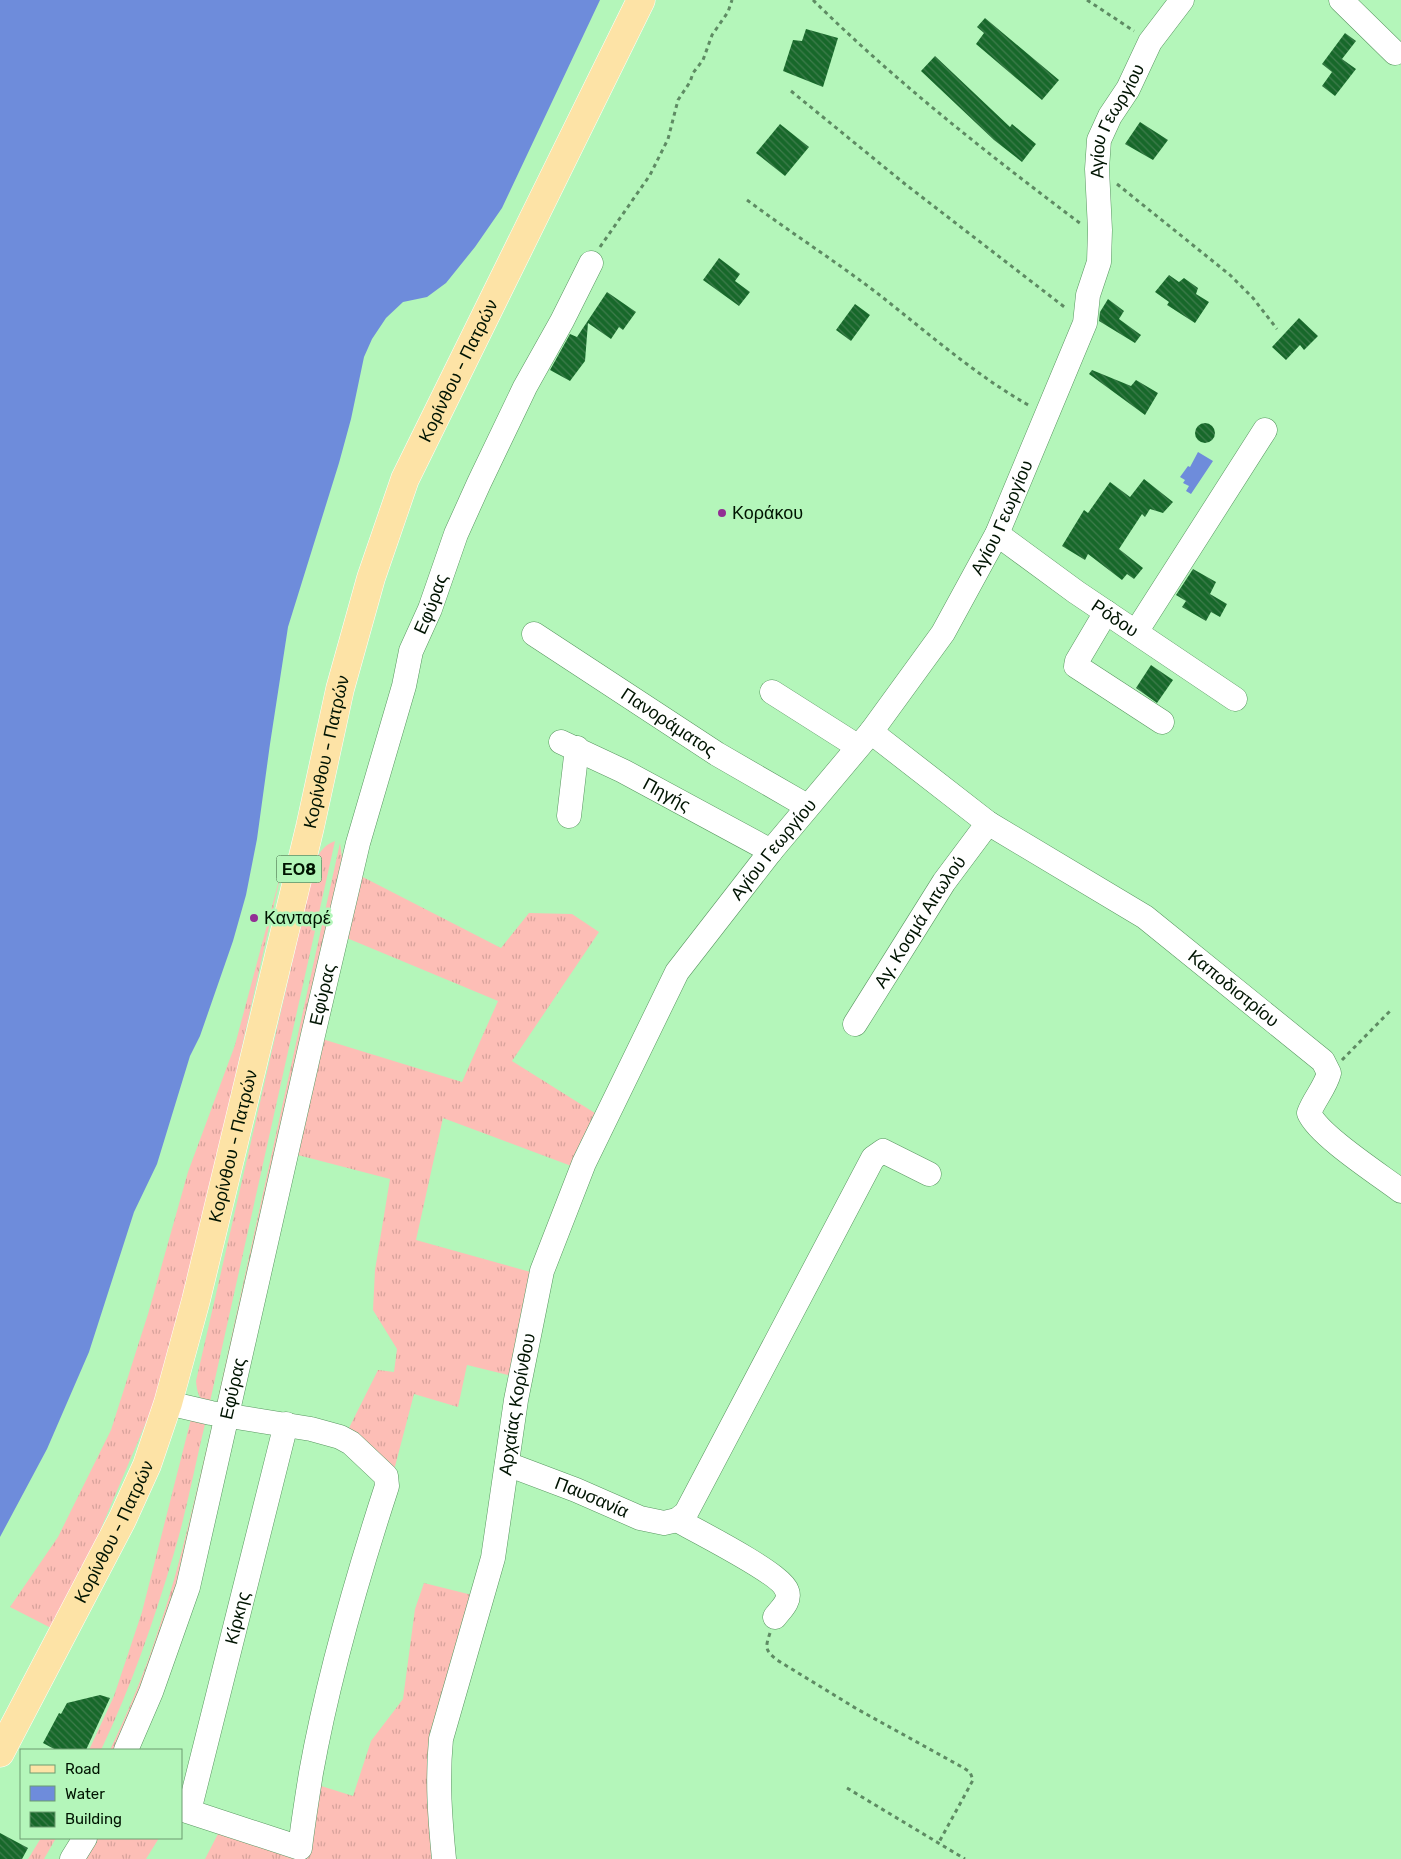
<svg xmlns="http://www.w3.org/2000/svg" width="1401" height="1859" viewBox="0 0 1401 1859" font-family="Rubik,sans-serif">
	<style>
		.grass { fill: url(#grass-tufts) }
		.water { fill: #6e8cdb }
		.building { fill: url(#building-back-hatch) }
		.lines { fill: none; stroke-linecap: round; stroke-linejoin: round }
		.minor-casing { stroke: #589660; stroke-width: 25 }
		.major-casing { stroke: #fff; stroke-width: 29 }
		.path { stroke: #5e8b63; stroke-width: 3; stroke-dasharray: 4 4; stroke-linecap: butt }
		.minor { stroke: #fff; stroke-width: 24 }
		.major { stroke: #fde3a6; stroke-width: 28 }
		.poi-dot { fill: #922e94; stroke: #b4f6ba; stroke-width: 2 }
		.labels { text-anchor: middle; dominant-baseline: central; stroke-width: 5; stroke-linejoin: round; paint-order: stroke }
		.shield { fill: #b4f6ba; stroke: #365839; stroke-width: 1 }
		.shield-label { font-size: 16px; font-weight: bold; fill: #001402 }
		.street-label { font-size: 18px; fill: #001402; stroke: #b4f6ba }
		.poi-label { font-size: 18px; fill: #001402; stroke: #b4f6ba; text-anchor: start }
	</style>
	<defs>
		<pattern id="grass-tufts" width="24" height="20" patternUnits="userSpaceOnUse" patternTransform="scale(1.25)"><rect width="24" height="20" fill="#fdbeb6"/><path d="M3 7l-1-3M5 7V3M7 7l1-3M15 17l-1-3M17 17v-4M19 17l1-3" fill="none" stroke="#d7a29b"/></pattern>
		<pattern id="building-back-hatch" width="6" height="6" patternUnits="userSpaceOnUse" patternTransform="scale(1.25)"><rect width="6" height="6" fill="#17682a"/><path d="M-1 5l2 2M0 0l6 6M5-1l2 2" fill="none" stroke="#3e7c4c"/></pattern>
	</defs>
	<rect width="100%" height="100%" fill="#b4f6ba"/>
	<g class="grass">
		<path d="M335 841 209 1406C199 1399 197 1393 196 1381L316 859C321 850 325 845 335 841Z"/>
		<polygon points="340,843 343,865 225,1400 216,1407"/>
		<polygon points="282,869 186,1295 156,1399 88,1559 51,1628 10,1607 58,1537 111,1430 148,1314 188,1172 235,1045"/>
		<polygon points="355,873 501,948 529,913 572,914 599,932 512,1061 598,1115 574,1167 443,1118 416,1240 534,1273 512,1376 467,1365 458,1407 414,1394 393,1474 347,1432 378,1370 394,1372 397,1349 373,1310 375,1270 390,1179 294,1154 319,1038 462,1082 498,1001 342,936"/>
		<path d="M191 1419 206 1420C195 1464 187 1510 174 1553 154 1621 131 1687 101 1750H89L114 1696 142 1612Z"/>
		<path d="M213 1421 217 1429 189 1554 119 1750H110C128 1712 144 1674 157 1634 181 1565 196 1492 213 1421Z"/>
		<polygon points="424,1583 472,1595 434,1859 205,1859 220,1830 301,1855 318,1785 353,1796 371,1741 403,1699 415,1609"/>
		<polygon points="41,1838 56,1838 44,1859 28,1859"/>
		<polygon points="93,1838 159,1838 146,1859 81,1859"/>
	</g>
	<g class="water">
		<polygon points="0,0 600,0 502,208 475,247 446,283 427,297 403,302 386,318 372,339 364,357 351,419 339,463 288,627 270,744 257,839 246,895 233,941 200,1036 190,1056 157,1164 134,1212 89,1352 47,1449 0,1537"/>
		<polygon points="1198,452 1213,461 1191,494 1186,491 1189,486 1183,483 1185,480 1180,477 1188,466 1190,467"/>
	</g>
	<g class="building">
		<polygon points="985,18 1059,80 1042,100 976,44 984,33 977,27"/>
		<polygon points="806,29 838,38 823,87 783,71 793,40 802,41"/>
		<polygon points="1345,33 1356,41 1342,59 1356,69 1335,96 1322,86 1332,72 1322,64"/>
		<polygon points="935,56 1010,127 1012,124 1036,144 1022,162 994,140 921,71"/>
		<polygon points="1140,122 1168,140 1153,160 1125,144"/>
		<polygon points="780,124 809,147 785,176 756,153"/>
		<polygon points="719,258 740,274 735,281 750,292 739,306 703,280"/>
		<polygon points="1169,275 1179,282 1184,278 1198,288 1196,294 1209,302 1195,323 1167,305 1169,302 1155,292"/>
		<polygon points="607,292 636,312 623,330 619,327 611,339 588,323 585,361 570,381 550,370 570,334 577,337"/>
		<polygon points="1108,299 1124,311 1119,319 1141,335 1135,343 1099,321 1100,312"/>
		<polygon points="855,304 870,315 851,341 836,330"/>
		<polygon points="1299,318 1318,336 1304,350 1300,345 1286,360 1272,347"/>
		<polygon points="1092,370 1131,386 1136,380 1158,393 1145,415 1089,374"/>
		<circle cx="1205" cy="433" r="10"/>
		<polygon points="1144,479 1173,502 1163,513 1150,509 1145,517 1142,514 1119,549 1143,568 1134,579 1127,574 1122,580 1088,554 1085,560 1062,546 1084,510 1088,513 1110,482 1130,497"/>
		<polygon points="1193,569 1216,582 1210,594 1227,604 1220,617 1211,612 1206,621 1182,607 1186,601 1176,595"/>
		<polygon points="1151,665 1173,680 1157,703 1136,688"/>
		<polygon points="100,1695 110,1698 86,1750 56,1750 43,1743 59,1713 61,1714 67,1703"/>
		<polygon points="0,1833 28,1848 22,1859 0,1859"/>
	</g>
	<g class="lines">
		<g class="minor-casing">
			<g id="minor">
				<polyline points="1341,0 1395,53"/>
				<path id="s1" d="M997 534 1076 592 1235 699"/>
				<polyline points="1106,612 1077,661 1076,666 1162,722"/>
				<polyline points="1136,632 1265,430"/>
				<path id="s2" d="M534 634 717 754 807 806"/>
				<polyline points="772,692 857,746"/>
				<path id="s3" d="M871 732 988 823 1145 917 1323 1061 1329 1073C1325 1088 1314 1099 1309 1113 1318 1135 1380 1175 1401 1191"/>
				<path id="s4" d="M561 742 623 771 771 851"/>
				<polyline points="569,816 577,748"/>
				<path id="s5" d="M855 1024 944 882 988 823"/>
				<path d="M168 1403 211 1413 311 1429 340 1437 351 1443 386 1476 387 1486C357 1578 328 1678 311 1773 307 1798 303 1823 300 1848L181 1809"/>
				<path id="s6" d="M507 1464 576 1490 640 1518 664 1523 677 1520 686 1513 873 1158 883 1151 929 1174"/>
				<path d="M677 1520C697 1531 782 1574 787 1591 791 1601 780 1610 775 1617"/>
				<path id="s7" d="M126 1750 151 1692 188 1587 313 1035 358 843 404 686 411 651 430 609 456 534 479 483 525 387 562 321 591 263"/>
				<path id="s8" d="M189 1811 286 1424"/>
				<polyline points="72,1859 85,1838"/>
				<path id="s9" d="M444 1859C440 1819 437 1780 441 1739L493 1558 516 1400 542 1271 584 1163 677 972 771 851 871 732 943 633 997 534 1085 323 1088 295 1099 262 1100 230 1097 169 1099 140 1110 116 1128 89 1150 42 1182 0"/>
			</g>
		</g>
		<g class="major-casing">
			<g id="major">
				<path id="s10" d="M0 1753 122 1520 147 1465 168 1403 196 1300 310 827 340 689 371 578 405 479 641 0"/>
			</g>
		</g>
		<g class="path">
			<path d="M813 0C896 82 988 154 1081 224"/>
			<polyline points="1087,0 1134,31"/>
			<polyline points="791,91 905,184 1067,309"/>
			<polyline points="1117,184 1230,275 1253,298 1277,329"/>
			<path d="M747 200C790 232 835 261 877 293 927 332 975 375 1030 406"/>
			<polyline points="600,247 650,175 668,139 678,100 690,82 693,73 703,60 712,35 728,12 732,0"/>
			<polyline points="1342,1060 1392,1009"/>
			<path d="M770 1633C765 1648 765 1650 777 1660L857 1709 962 1767 970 1772 973 1780 938 1844"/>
			<polyline points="847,1788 965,1859"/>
		</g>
		<use href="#minor" class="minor"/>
		<use href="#major" class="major"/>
	</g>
	<g class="poi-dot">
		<circle cx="722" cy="513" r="5"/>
		<circle cx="254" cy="918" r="5"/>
	</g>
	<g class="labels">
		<rect class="shield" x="276.5" y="855.5" width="45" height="27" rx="4"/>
		<g class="shield-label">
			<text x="299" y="869">ΕΟ8</text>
		</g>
		<g class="street-label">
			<text stroke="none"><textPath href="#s9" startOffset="1909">Αγίου Γεωργίου</textPath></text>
			<text stroke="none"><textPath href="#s10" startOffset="1464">Κορίνθου - Πατρών</textPath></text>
			<text stroke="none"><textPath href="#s9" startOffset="1489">Αγίου Γεωργίου</textPath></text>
			<text stroke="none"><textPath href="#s7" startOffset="1188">Εφύρας</textPath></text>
			<text stroke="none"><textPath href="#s1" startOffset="145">Ρόδου</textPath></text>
			<text stroke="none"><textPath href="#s2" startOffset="161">Πανοράματος</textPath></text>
			<text stroke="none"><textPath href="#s10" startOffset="1059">Κορίνθου - Πατρών</textPath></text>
			<text stroke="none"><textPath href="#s4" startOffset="118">Πηγής</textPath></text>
			<text stroke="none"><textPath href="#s9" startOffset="1084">Αγίου Γεωργίου</textPath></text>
			<text stroke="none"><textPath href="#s5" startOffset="121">Αγ. Κοσμά Αιτωλού</textPath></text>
			<text stroke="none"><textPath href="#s3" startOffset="445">Καποδιστρίου</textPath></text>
			<text stroke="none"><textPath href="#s7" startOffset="782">Εφύρας</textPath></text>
			<text stroke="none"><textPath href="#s10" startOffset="654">Κορίνθου - Πατρών</textPath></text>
			<text stroke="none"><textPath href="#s7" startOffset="378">Εφύρας</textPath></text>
			<text stroke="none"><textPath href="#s9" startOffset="464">Αρχαίας Κορίνθου</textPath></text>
			<text stroke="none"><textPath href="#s6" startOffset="91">Παυσανία</textPath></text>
			<text stroke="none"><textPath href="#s10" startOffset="249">Κορίνθου - Πατρών</textPath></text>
			<text stroke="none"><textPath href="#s8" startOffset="199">Κίρκης</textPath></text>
		</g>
		<g class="poi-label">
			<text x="732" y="513">Κοράκου</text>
			<text x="264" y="918">Κανταρέ</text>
		</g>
	</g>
	<rect x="20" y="1749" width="162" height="90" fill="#b4f6ba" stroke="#6c9c70"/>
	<rect x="30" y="1765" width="25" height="8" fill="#fde3a6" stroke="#6c9c70"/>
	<text x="65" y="1774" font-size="15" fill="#001402">Road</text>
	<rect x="30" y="1786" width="25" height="15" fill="#6e8cdb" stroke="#6c9c70"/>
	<text x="65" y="1799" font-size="15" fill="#001402">Water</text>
	<rect x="30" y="1812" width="25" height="15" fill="url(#building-back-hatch)" stroke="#6c9c70"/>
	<text x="65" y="1824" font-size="15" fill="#001402">Building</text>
</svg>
